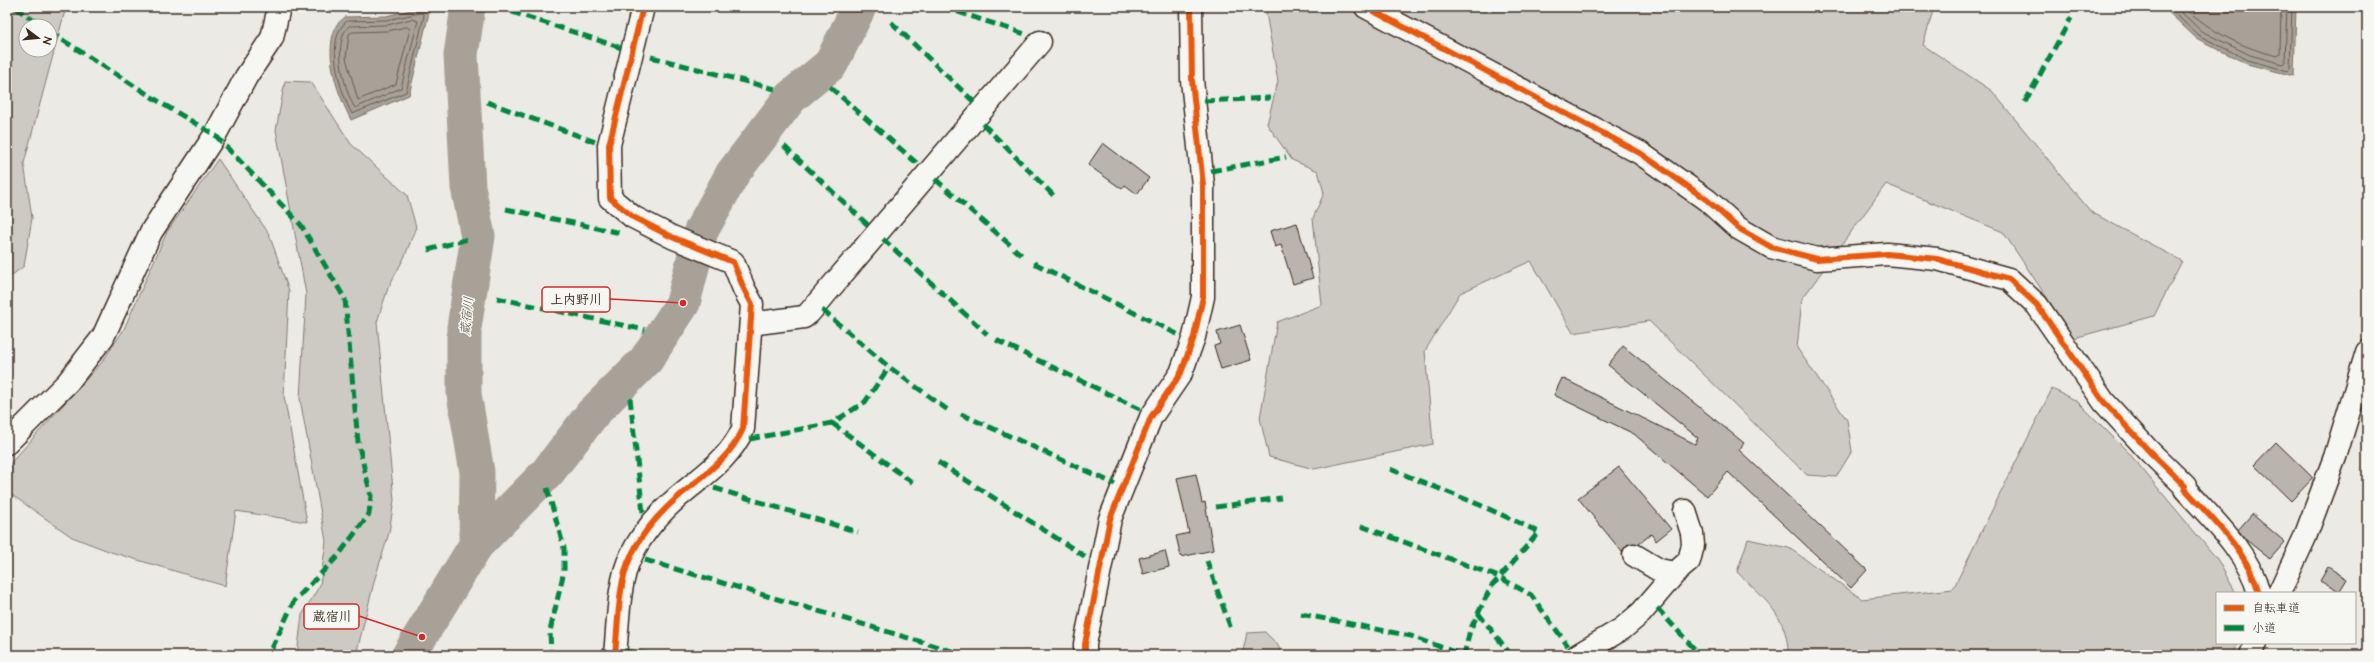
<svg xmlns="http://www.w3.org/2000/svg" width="2374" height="662" viewBox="0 0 2374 662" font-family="'Architects Daughter','Klee One',sans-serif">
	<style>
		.green { fill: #cdcac4; stroke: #847a71; fill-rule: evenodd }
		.water { fill: #a8a198; stroke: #7c7167 }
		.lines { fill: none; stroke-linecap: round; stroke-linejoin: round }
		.shore { stroke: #675a4f; stroke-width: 1 }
		.river { stroke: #a8a198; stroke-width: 35 }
		.building { fill: #bab4ae; stroke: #3b2a1e }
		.minor-casing { stroke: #3b2a1e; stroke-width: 25 }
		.minor { stroke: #f6f6f2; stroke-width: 22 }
		.quiet { stroke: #00873e; stroke-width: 5; stroke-dasharray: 10 5; stroke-linecap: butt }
		.cycleway-casing { stroke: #f6f6f2; stroke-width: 8 }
		.cycleway { stroke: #e8590c; stroke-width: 6 }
		.labels { text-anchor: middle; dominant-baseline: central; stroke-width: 3; stroke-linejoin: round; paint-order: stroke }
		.water-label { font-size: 13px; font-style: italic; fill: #615449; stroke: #f6f6f2 }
		.leader { fill: none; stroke: #d62828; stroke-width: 1.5 }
		.callout-dot { fill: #d62828; stroke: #f6f6f2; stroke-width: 1.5 }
		.callout { fill: #f6f6f2; stroke: #d62828; stroke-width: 1.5 }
		.callout-label { font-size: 13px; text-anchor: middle; font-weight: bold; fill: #3b2a1e }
	</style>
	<rect width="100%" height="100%" fill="#ebeae5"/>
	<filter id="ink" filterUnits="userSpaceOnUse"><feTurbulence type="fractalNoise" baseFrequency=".025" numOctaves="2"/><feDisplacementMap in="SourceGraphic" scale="8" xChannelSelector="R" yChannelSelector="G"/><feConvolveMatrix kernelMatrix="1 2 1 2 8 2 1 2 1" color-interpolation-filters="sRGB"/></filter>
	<g filter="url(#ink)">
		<g class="green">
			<path d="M7 7H66L24 163 32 218 24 266 7 279ZM26 26H50V50H26Z"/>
			<polygon points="1265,7 1934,7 1923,45 1992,91 2091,212 2182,261 2154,316 2074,338 2003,232 1886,184 1802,299 1797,348 1847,420 1852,451 1836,477 1807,475 1649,321 1573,333 1531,261 1460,293 1425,351 1433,444 1314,469 1269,457 1260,418 1277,322 1322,305 1313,218 1324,193 1318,171 1292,160 1267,124 1278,81"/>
			<polygon points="285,81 311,82 351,144 407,195 416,227 405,256 388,288 377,322 394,500 389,533 375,578 356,655 297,655 302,615 320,585 326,541 300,399 306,294 276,130"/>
			<polygon points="218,159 269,234 289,291 284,396 307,522 236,511 225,586 111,552 72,537 12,495 7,487 7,467 102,362 123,331 167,232"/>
			<path d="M2052 389 2077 401 2128 452 2217 559 2236 593H2217V643H2237L2232 655H1788C1789 616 1762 597 1737 572L1748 539 1789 548 1862 599 1953 589Z"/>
			<polygon points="1265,632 1277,644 1283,655 1242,655 1247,633"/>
		</g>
		<g class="water">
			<polygon points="2163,7 2296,7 2294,76 2247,64 2196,38"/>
			<path d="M430 9 409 95 351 120C338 94 324 58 335 28 336 24 342 20 345 17L386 16 411 10Z"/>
		</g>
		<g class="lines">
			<g class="shore">
				<polyline points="2168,7 2198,35 2248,60 2288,71 2290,69 2292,7"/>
				<polyline points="2176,7 2201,31 2250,55 2283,64 2285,62 2287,7"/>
				<path d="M2184 7C2211 32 2242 48 2278 56L2280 54 2281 7"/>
				<path d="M422 13 424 16 406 92 352 114C340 92 324 39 347 21L386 20Z"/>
				<path d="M412 19 418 21 401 88 355 108C344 91 332 40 349 26L387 25Z"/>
				<polygon points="407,27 410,29 396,84 358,100 346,58 349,34 352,32 387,31"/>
			</g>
			<g class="river">
				<polyline points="476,545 547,473 593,413 646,360 683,303 701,231 733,173 791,97 831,64 859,7"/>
				<polyline points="409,655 476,545 477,472 464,394 464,328 478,236 468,187 461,55 468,7"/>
			</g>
		</g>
		<g class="building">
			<polygon points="1103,143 1149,178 1137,194 1125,185 1122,189 1088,165"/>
			<polygon points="1297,223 1313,278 1293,284 1281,245 1275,247 1270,231"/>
			<polygon points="1240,325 1251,360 1221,369 1214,346 1220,344 1217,332"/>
			<polygon points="1623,346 1744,443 1739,450 1867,570 1851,588 1728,472 1707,496 1634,434 1554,395 1562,378 1695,444 1698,438 1608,365"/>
			<polygon points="2276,442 2313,478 2291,501 2254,465"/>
			<polygon points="1619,467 1671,529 1656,541 1651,534 1639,544 1628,544 1622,552 1578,498"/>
			<polygon points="1196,474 1202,503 1205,502 1213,550 1181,557 1176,536 1189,533 1177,478"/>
			<polygon points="2252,514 2285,542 2270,559 2245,539 2238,530"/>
			<polygon points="1165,551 1169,567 1143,574 1139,558"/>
			<polygon points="2328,567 2347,579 2339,592 2320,581"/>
		</g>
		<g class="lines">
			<g class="minor-casing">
				<g id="minor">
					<path d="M1366 7 1640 153 1707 200 1738 228 1771 247 1817 259 1887 254 1937 259 2009 279 2037 305 2104 402 2149 451 2185 486V489C2213 520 2248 552 2259 593"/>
					<polyline points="751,324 804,317 809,313 1040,42"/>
					<polyline points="7,443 68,382 103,337 151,232 215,135 246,77 272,38 279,7"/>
					<polyline points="1634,555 1659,570 1675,573"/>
					<polyline points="2279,593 2305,537 2335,457 2367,352"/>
					<path d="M615 655C618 627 618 581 631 556 644 528 666 506 690 487 712 469 731 455 743 429L752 304 744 289 733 262 672 237 633 217 610 198 609 145 643 7"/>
					<polyline points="1085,655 1085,644 1110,519 1151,417 1181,373 1194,337 1203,297 1203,185 1192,80 1191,7"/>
					<polyline points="1578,655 1622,629 1641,613 1675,573 1689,561 1693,545 1692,533 1685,511"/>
					<polyline points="2251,655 2256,643"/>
				</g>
			</g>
			<use href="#minor" class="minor"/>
			<g class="quiet">
				<polyline points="15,7 41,26"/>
				<polyline points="497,7 622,48"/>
				<polyline points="943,7 1028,35"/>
				<polyline points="891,22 975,103"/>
				<polyline points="50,32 166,106 215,135 301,225 345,299 358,442 371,496 369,514 338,556 294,601 269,655"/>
				<polyline points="651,57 775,89"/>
				<polyline points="830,87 920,166"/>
				<polyline points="1204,101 1270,98"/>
				<polyline points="487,102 598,143"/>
				<polyline points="2025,102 2071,18"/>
				<polyline points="983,124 1055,197"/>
				<polyline points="784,146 869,226"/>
				<polyline points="1211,171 1286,157"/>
				<polyline points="935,179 1025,258"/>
				<polyline points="506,209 621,233"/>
				<polyline points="883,239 987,334"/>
				<polyline points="428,250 468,239"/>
				<polyline points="1034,263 1179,335"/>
				<polyline points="497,298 645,330"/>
				<polyline points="822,310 889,367 949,411"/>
				<polyline points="996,340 1144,411"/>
				<polyline points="630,398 643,513"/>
				<polyline points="961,414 1115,484"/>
				<polyline points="832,423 913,483"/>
				<polyline points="750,439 832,423 865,402 889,367"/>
				<polyline points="938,462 1089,559"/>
				<polyline points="1390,469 1480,505 1539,532 1491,587 1470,630 1464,655"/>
				<polyline points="547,488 564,548 564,571 550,631 551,655"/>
				<polyline points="714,488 858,532"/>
				<polyline points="1216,507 1281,498"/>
				<polyline points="1361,526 1499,577 1531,595 1568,646"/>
				<polyline points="645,560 835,616"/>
				<polyline points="1207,561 1231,629"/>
				<polyline points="1657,608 1700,655"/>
				<polyline points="1478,613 1511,655"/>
				<polyline points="1301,614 1411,636 1462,655"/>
				<polyline points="842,618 965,655"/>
				<polyline points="624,651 656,655"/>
			</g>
			<g class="cycleway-casing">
				<g id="cycleway">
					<path d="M1366 7 1640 153 1707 200 1738 228 1771 247 1817 259 1887 254 1937 259 2009 279 2037 305 2104 402 2149 451 2185 486V489C2213 520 2248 552 2259 593"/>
					<path d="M615 655C618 627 618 581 631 556 644 528 666 506 690 487 712 469 731 455 743 429L752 304 744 289 733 262 672 237 633 217 610 198 609 145 643 7"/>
					<polyline points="1085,655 1085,644 1110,519 1151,417 1181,373 1194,337 1203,297 1203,185 1192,80 1191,7"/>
				</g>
			</g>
			<use href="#cycleway" class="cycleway"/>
		</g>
	</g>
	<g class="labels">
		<g class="water-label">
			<text transform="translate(467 316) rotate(-84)">蔵宿川</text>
		</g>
	</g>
	<path class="leader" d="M683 303L610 299M422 637L359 616"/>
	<g class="callout-dot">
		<circle cx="683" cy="303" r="4"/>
		<circle cx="422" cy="637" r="4"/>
	</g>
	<g class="callout">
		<rect x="542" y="287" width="68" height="25" rx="4"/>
		<rect x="304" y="604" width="55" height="25" rx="4"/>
	</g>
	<g class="callout-label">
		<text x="576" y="304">上内野川</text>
		<text x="332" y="621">蔵宿川</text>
	</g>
	<rect width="2374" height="662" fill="none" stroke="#f6f6f2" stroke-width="24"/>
	<rect x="12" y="12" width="2350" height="638" fill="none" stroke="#3b2a1e" stroke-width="1.5" filter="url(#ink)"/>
	<rect x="2216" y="592" width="140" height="52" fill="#f6f6f2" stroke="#aba49d"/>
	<rect x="2224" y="605" width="20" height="6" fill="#e8590c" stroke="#aba49d"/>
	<text x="2252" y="612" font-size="12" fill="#3b2a1e">自転車道</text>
	<rect x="2224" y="625" width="20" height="6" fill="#00873e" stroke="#aba49d"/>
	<text x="2252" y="632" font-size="12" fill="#3b2a1e">小道</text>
	<g transform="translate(38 38) rotate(106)"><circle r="19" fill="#f6f6f2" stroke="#aba49d"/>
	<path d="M0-3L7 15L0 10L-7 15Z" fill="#3b2a1e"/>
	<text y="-6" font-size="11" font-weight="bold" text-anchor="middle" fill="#3b2a1e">N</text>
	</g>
</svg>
